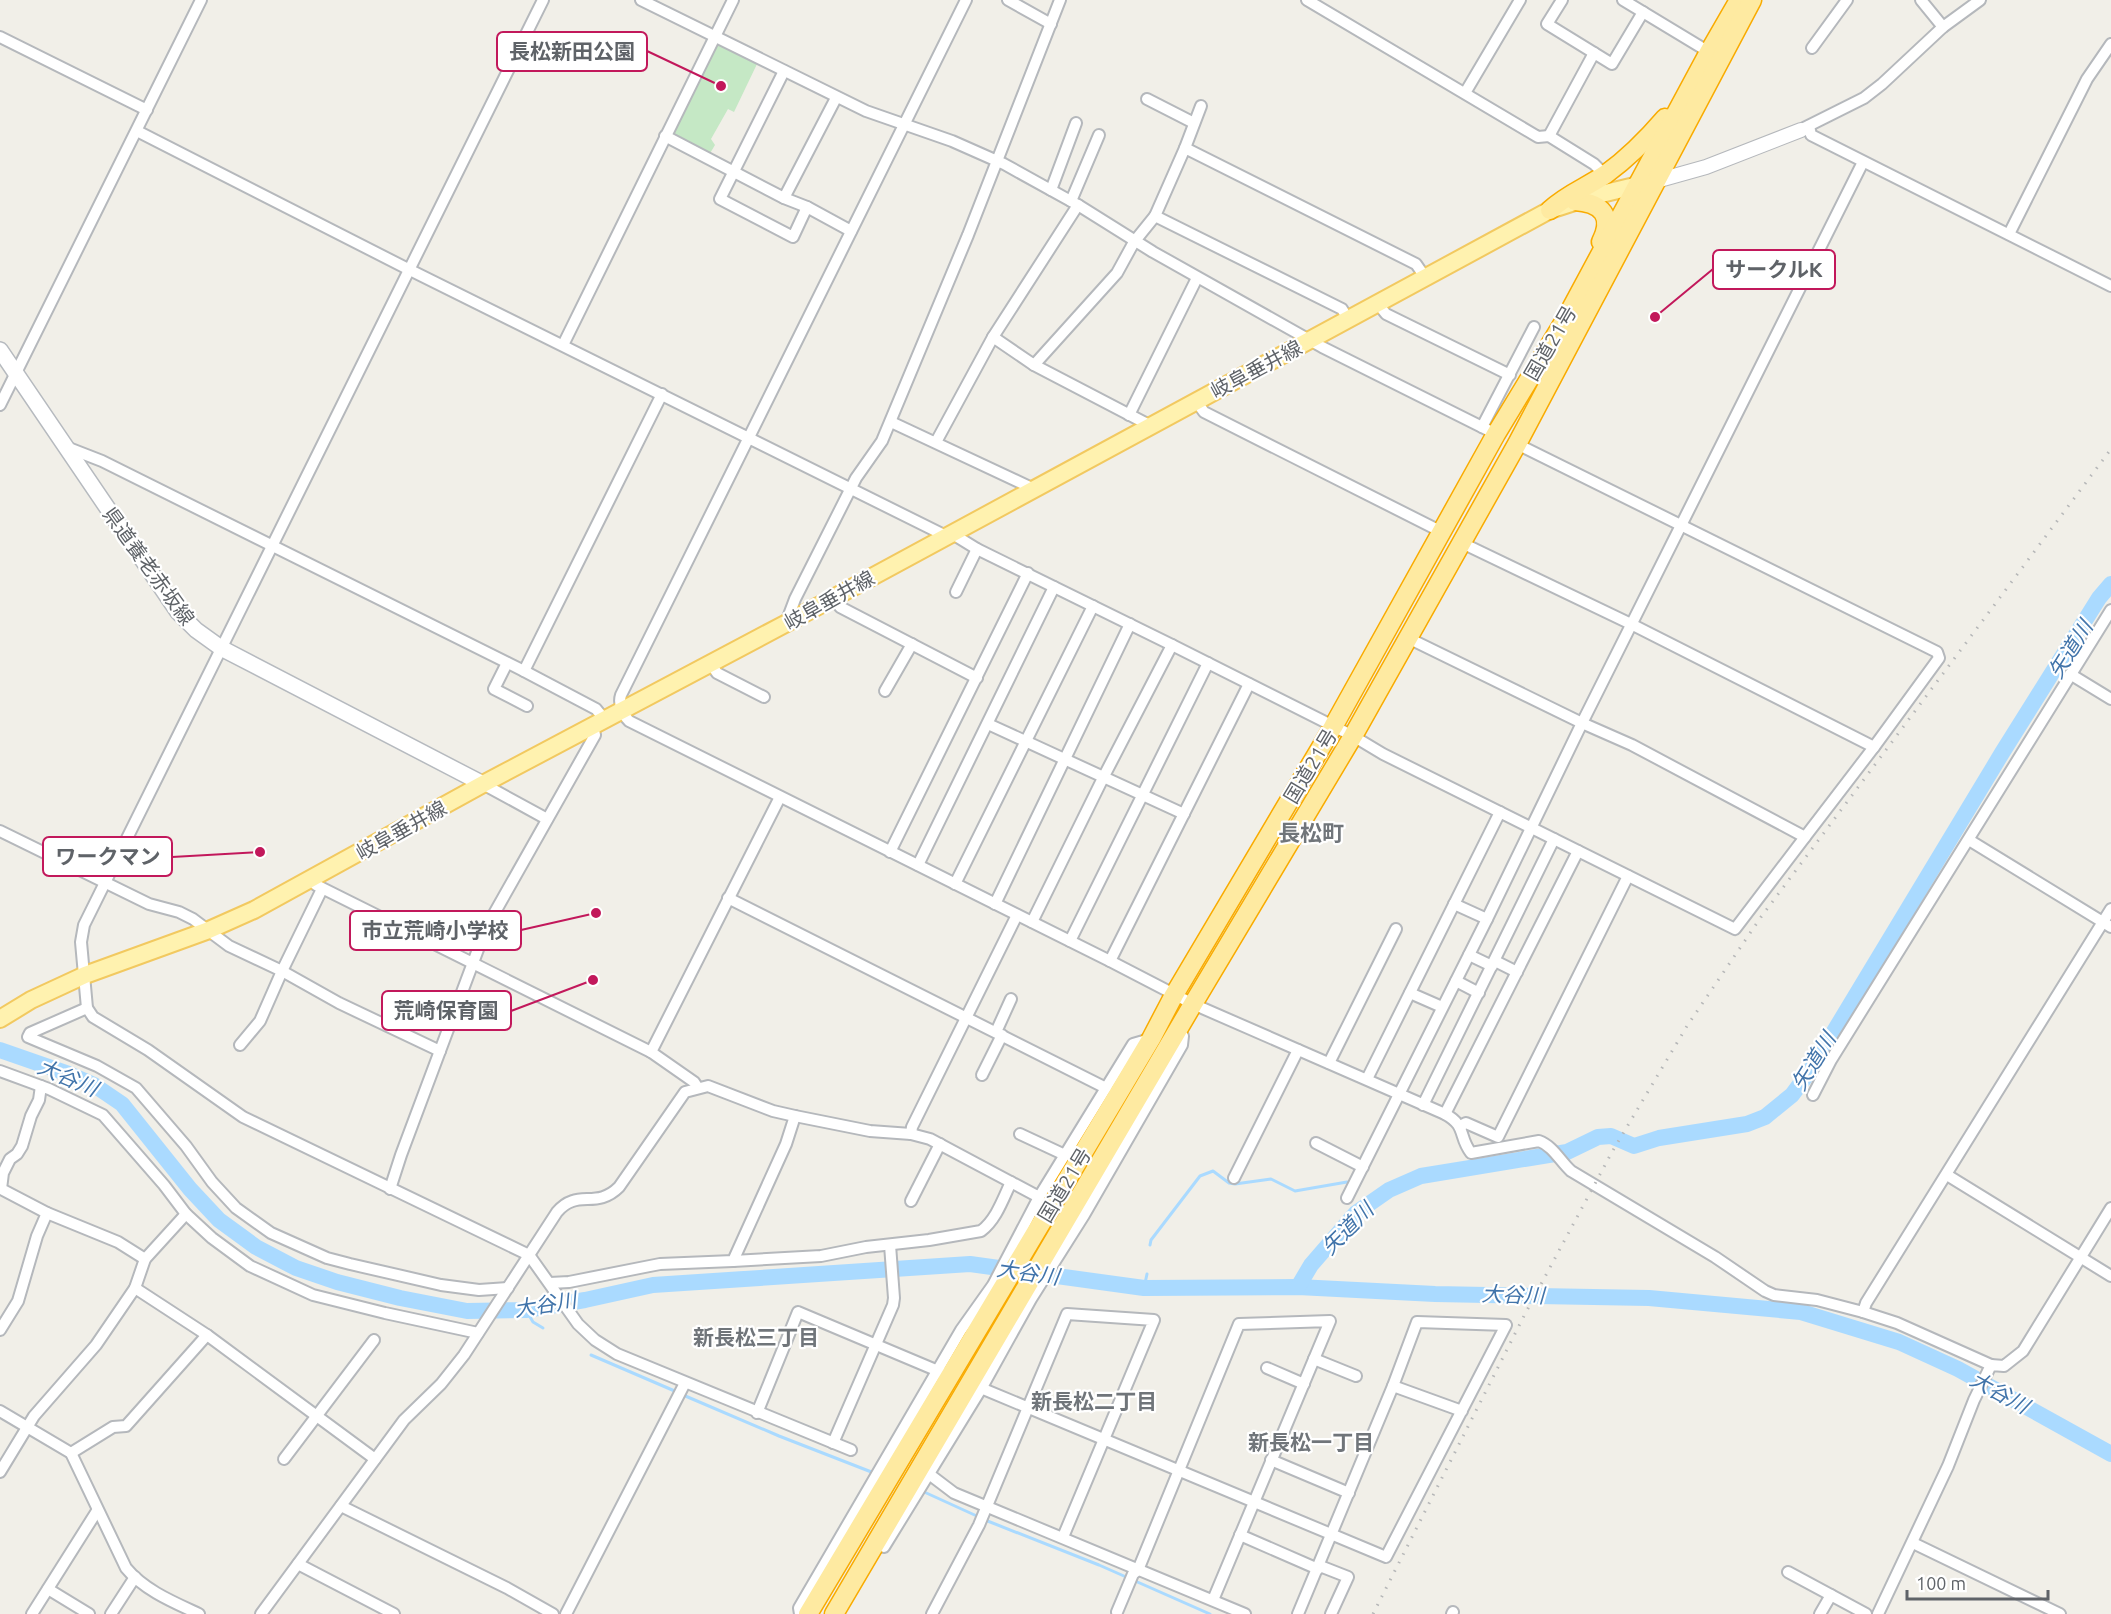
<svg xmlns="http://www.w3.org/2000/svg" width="2111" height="1614" viewBox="0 0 2111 1614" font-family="Ubuntu,'Noto Sans JP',sans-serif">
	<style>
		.green { fill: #c5e8c5 }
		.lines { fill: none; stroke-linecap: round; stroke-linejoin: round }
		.stream { stroke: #aadaff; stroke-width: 3 }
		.river { stroke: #aadaff; stroke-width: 16 }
		.minor-casing { stroke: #b5b8bc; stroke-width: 14 }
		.tertiary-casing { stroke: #b5b8bc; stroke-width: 16 }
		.secondary-casing { stroke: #b6babf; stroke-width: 18 }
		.primary-casing { stroke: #f2c960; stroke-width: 20 }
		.trunk-casing { stroke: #f9ab00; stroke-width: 21 }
		.minor { stroke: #fff; stroke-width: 10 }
		.tertiary { stroke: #fff; stroke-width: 14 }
		.secondary { stroke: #fff; stroke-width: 15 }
		.primary { stroke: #fff2af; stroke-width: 16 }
		.trunk { stroke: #feeaa1; stroke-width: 18 }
		.rail { stroke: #b6b7b8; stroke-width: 3; stroke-dasharray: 1.5 8; stroke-linecap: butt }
		.labels { text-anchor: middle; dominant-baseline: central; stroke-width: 4.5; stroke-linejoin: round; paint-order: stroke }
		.street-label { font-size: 20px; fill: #5f6368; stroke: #fff }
		.water-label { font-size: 21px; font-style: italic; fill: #4174aa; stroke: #fff }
		.neighbourhood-label { font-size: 21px; font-weight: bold; fill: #70757a; stroke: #fff }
		.quarter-label { font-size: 22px; font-weight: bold; fill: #70757a; stroke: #fff }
		.leader { fill: none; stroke: #c2185b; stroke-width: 2 }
		.callout-dot { fill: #c2185b; stroke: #fff; stroke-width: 2 }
		.callout { fill: #fff; stroke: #c2185b; stroke-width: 2 }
		.callout-label { font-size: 21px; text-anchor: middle; font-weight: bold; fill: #5f6368 }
	</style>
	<rect width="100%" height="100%" fill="#f1efe8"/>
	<polygon class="green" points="716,43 757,64 734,112 728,109 711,139 715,145 709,155 667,142"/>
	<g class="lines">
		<g class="stream">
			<polyline points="1150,1245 1151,1240 1200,1176 1213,1171 1229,1183 1235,1184 1271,1179 1295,1191 1347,1182"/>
			<polyline points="1144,1288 1147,1274"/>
			<polyline points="526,1310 533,1322 543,1328"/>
			<polyline points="591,1355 677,1392"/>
			<polyline points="683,1395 779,1436 874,1473"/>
			<polyline points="922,1491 979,1517"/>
			<polyline points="985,1520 1099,1565 1210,1614"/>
		</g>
		<g class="river">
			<polyline points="0,1050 69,1074 94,1085 122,1104 190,1189 219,1220 256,1247 296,1268 337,1282 400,1298 467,1311 526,1310 585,1300 653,1285 970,1264 1144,1288 1298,1287 1435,1294 1649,1298 1801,1312 1899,1342 1958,1369 2111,1454"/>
			<polyline points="1298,1287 1311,1265 1356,1213 1389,1190 1421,1176 1567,1152 1598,1137 1611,1136 1634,1146 1659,1138 1747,1124 1765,1117 1792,1095 1812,1068 2002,753 2099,598 2111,584"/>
		</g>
		<g class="minor-casing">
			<g id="minor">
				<polyline points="543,0 84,925 81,942 87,1008 93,1017 148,1050 243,1117 529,1255 578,1324 595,1340 617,1354 851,1450"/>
				<polyline points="641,0 866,111 952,141 1004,164 1078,205 1153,252 1322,347 1496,434"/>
				<path d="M966 0 621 695C618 704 623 715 629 721L1110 961 1193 1004 1445 1114C1467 1126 1458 1136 1471 1153L1539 1141C1553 1146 1560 1161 1571 1171L1715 1257 1765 1291 1774 1295 1817 1300 1863 1312 1897 1323 1991 1365"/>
				<polyline points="1008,0 1051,24"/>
				<polyline points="1307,0 1538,137 1549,136 1594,164 1605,175"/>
				<polyline points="1562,0 1547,24 1612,64 1643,12"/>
				<polyline points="1623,0 1709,52"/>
				<polyline points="1921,0 1943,27"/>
				<polyline points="0,37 147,110"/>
				<polyline points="1812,48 1847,0"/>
				<polyline points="784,71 720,199 793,237 807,207 851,231"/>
				<polyline points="1465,93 1520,0"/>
				<polyline points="1147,99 1194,123"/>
				<polyline points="1809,126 1811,135 2111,286"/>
				<polyline points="1804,128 1864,98 1882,84 1943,27 1980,0"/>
				<polyline points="137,131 410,270 946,536"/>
				<polyline points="665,136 784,198"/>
				<polyline points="1549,136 1594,53"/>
				<polyline points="1185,148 1201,106"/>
				<polyline points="1051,190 1076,123"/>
				<polyline points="1071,201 1099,135"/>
				<polyline points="807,207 784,198 836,98"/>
				<polyline points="1155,216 1185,148 1416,264 1425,277"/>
				<polyline points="2009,234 2087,79 2111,44"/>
				<polyline points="1378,304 1386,314 1510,375"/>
				<polyline points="993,337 1034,365 1151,426"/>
				<polyline points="563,345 733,0"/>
				<polyline points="1034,365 1117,273 1134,242 1155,216 1342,309 1348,319"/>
				<polyline points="1196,401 1204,412 1442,532"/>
				<polyline points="0,405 201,0"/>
				<polyline points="1129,415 1197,278"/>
				<polyline points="891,422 1034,489"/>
				<polyline points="1482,427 1534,327"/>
				<polyline points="936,442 993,337 1078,205"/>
				<polyline points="66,447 102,461 524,671 596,709 605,720"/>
				<polyline points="951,533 977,549 1172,645 1353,736 1383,754 1735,929 1805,837"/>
				<polyline points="1462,543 1631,624 1874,747 1939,658 1937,652 1517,444"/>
				<polyline points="956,592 977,549"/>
				<polyline points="834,597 840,607 977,678"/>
				<polyline points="786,623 795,599 856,478 882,441 968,235 1060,0"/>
				<polyline points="1408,638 1582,723 1632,745 1805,837 1874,747"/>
				<polyline points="507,663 494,689 527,706"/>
				<polyline points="711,664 717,673 764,697"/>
				<polyline points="524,671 662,394"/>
				<polyline points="2070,674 2111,699"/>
				<polyline points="885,691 912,644"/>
				<polyline points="988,724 1184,814"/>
				<polyline points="483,784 547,819"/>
				<polyline points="0,831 149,904 179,912 193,919 229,946 282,971 339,1003 440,1051"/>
				<polyline points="1969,840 2111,927"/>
				<polyline points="890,852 1028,573"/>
				<polyline points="918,865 1054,587"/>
				<polyline points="311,880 316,885 651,1052 694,1082 698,1088"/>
				<polyline points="955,884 1093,606"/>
				<polyline points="728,898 1106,1088"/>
				<polyline points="995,904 1130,624"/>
				<polyline points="1454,904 1487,919"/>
				<polyline points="1032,922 1103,778 1172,645"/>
				<polyline points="1070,941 1208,663"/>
				<polyline points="1469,955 1492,966"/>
				<polyline points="1110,961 1249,684"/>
				<polyline points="1495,961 1517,972"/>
				<polyline points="1456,981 1479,993"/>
				<polyline points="1410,993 1442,1007"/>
				<polyline points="87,1008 30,1033 28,1037 97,1066 136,1088 186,1146 212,1182 236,1208 271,1233 327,1258 350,1264 441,1285 479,1290 508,1288"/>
				<polyline points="996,1032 1011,999"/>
				<polyline points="240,1045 260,1021 282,971 322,889"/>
				<polyline points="651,1052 780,797"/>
				<polyline points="1329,1063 1396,929"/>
				<polyline points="0,1071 49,1089 103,1115 164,1185 186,1214 212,1238 250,1266 313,1295 385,1313 478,1333"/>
				<polyline points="982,1075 1002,1035"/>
				<polyline points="1367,1079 1500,812"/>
				<polyline points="41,1086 39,1100 31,1116 22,1146 17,1154 10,1159 3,1173 1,1189 47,1213 118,1242 145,1259"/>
				<polyline points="1813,1095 1831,1060 2111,610"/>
				<polyline points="1423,1105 1554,839"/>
				<polyline points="1445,1114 1578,851"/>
				<polyline points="1460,1126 1466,1123 1498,1137 1628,876"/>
				<polyline points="911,1134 912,1127 1017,915"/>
				<polyline points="1020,1134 1065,1155"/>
				<polyline points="1316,1143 1363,1167"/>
				<polyline points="1947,1175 2111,1276"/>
				<polyline points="1234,1178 1298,1050"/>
				<polyline points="390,1189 401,1155 486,928 595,735 593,726"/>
				<polyline points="1347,1198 1487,919 1582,723 1863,162"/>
				<polyline points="911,1201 940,1144"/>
				<path d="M733 1261 821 1256 866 1247 929 1240 981 1231C996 1220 1003 1199 1011 1182"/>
				<polyline points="550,1283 569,1282 660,1264 733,1261 786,1144 795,1116"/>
				<polyline points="135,1288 207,1335 375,1459"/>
				<polyline points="1863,1312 1866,1303 2111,909"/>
				<polyline points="0,1330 18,1301 37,1236 47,1213"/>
				<polyline points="1314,1359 1356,1376"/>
				<polyline points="1267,1368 1304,1384"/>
				<polyline points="976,1386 1386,1557 1506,1325 1417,1322 1393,1386 1462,1411"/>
				<path d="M0 1411 71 1453 126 1568C144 1590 173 1602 199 1614"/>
				<polyline points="757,1413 798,1312 943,1373"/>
				<polyline points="833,1443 893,1305 894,1298 890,1245"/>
				<polyline points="71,1453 113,1427 126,1426 207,1335"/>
				<polyline points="284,1459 374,1340"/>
				<polyline points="1271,1460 1349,1493"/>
				<polyline points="0,1472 34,1416 96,1345 135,1288 145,1259 186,1214"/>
				<polyline points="929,1474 954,1493 1245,1614"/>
				<polyline points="341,1506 507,1588 553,1614"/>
				<polyline points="1240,1535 1318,1569"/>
				<polyline points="1913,1543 2060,1614"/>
				<polyline points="884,1547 981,1389 1031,1299 1084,1215 1182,1045 1183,1036 1178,1031"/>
				<polyline points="298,1564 394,1614"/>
				<polyline points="1320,1566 1348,1577 1331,1614"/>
				<polyline points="1788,1572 1866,1614"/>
				<polyline points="48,1589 89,1614"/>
				<polyline points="1117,1612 1133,1574 1138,1570 1239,1324 1330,1321 1213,1600"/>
				<polyline points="32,1614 97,1511"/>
				<polyline points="111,1614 135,1577"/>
				<path d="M261 1614 404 1420 441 1384 464 1355 557 1212C577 1188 596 1210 619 1187L685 1092 708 1086 773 1111 795 1116 870 1131 911 1134 930 1139 1039 1197"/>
				<polyline points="566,1614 685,1383"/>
				<polyline points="800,1614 799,1608 961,1330 993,1285 1039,1197 1133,1044 1150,1039"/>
				<polyline points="932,1614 979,1525 1067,1314 1154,1320 1063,1537"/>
				<polyline points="1298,1614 1393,1386"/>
				<polyline points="1452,1614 1453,1612"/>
				<polyline points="1820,1614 1831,1595"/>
				<polyline points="1878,1614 1948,1466 1974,1400 1991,1365 2004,1366 2023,1351 2111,1208"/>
			</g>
		</g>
		<g class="tertiary-casing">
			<polyline id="tertiary" points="1656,181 1706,167 1801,130"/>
		</g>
		<g class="secondary-casing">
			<polyline id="secondary" points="0,350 178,612 196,630 221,648 483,784"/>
		</g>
		<g class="primary-casing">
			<polyline id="primary" points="0,1019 31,1000 85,975 209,930 254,910 483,784 785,624 1550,210 1593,196 1647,183"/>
		</g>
		<g class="trunk-casing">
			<g id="trunk">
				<path d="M1575 201C1602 203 1614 216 1601 242"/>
				<path d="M1550 210C1567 194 1587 187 1606 174 1628 158 1647 139 1665 118"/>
				<polyline points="808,1614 1151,1039 1174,995 1333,727 1496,434 1565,320 1709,52 1739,0"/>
				<polyline points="834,1614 1193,1004 1353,736 1517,444 1752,0"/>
			</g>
		</g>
		<use href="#minor" class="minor"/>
		<use href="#tertiary" class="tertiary"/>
		<use href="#secondary" class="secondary"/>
		<use href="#primary" class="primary"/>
		<use href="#trunk" class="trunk"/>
		<polyline class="rail" points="1373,1614 1525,1314 1612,1152 1687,1026 1761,917 2111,449"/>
	</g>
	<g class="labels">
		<g class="street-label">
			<text transform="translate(1550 343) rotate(-60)">国道21号</text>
			<text transform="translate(1256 369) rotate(-28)">岐阜垂井線</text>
			<text transform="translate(149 566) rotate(54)">県道養老赤坂線</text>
			<text transform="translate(829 600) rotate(-29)">岐阜垂井線</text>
			<text transform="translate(1310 766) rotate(-59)">国道21号</text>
			<text transform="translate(401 830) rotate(-29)">岐阜垂井線</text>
			<text transform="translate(1064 1185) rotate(-59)">国道21号</text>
		</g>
		<g class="water-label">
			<text transform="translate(2070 649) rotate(-58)">矢道川</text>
			<text transform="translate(1813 1061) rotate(-58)">矢道川</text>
			<text transform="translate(68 1077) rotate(23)">大谷川</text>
			<text transform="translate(1347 1228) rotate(-45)">矢道川</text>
			<text transform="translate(1028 1272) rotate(8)">大谷川</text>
			<text transform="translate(1513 1294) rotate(2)">大谷川</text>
			<text transform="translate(545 1304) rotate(-9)">大谷川</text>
			<text transform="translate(2000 1392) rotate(29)">大谷川</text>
		</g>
		<g class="neighbourhood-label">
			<text x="756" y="1337">新長松三丁目</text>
			<text x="1094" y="1401">新長松二丁目</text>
			<text x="1311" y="1442">新長松一丁目</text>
		</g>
		<g class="quarter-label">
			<text x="1311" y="832">長松町</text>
		</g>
	</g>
	<path class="leader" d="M721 86L647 51M1655 317L1713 269M260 852L172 857M596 913L521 930M593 980L511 1011"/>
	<g class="callout-dot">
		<circle cx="721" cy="86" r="6"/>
		<circle cx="1655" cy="317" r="6"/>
		<circle cx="260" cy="852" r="6"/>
		<circle cx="596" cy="913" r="6"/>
		<circle cx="593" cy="980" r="6"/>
	</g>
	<g class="callout">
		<rect x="497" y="32" width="150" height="39" rx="6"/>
		<rect x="1713" y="250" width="122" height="39" rx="6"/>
		<rect x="43" y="837" width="129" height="39" rx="6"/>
		<rect x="350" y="911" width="171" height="39" rx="6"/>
		<rect x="382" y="991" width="129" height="39" rx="6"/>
	</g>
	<g class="callout-label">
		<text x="572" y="59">長松新田公園</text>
		<text x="1774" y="277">サークルK</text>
		<text x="108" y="864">ワークマン</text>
		<text x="435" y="938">市立荒崎小学校</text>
		<text x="446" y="1018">荒崎保育園</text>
	</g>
	<path d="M1907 1590v9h141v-9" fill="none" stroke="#5f6368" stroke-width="3"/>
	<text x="1916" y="1590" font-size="18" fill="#5f6368" stroke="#ffffff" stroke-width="4.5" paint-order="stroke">100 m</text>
</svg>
